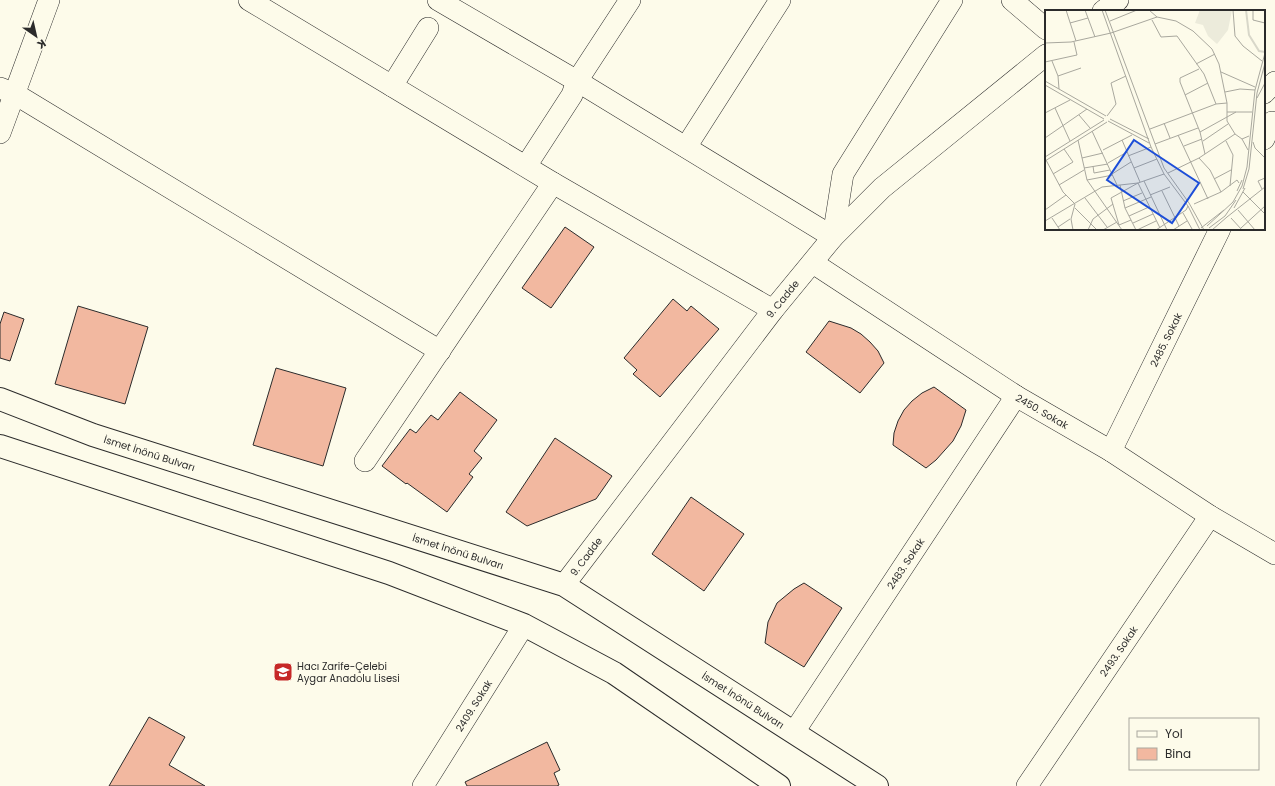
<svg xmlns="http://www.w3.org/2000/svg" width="1275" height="786" viewBox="0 0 1275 786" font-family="Poppins,sans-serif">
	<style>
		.building { fill: #f2b8a0; stroke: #2b2b2b }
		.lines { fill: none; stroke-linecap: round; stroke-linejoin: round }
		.minor-casing { stroke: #2b2b2b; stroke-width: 22 }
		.secondary-casing { stroke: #2b2b2b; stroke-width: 24 }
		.minor { stroke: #fdfbea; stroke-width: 21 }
		.secondary { stroke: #fdfbea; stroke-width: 22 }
		.labels { text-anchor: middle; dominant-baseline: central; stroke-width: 3; stroke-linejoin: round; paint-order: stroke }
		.street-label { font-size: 10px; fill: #2b2b2b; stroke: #fdfbea }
		.poi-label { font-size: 10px; fill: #2b2b2b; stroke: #fdfbea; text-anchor: start }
		.inset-river { fill: none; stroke: #d8d7c9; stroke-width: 2 }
		.inset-road { fill: none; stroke: #a9a89e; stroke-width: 1 }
		.view { fill: #1d4ed8; fill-opacity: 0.15; stroke: #1d4ed8; stroke-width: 2 }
		.inset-edge { fill: none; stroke: #2b2b2b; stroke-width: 2 }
	</style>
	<rect width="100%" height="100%" fill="#fdfbea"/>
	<g class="building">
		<polygon points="565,227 594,247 551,308 522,288"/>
		<polygon points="673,299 687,311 691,306 719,329 660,397 633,374 637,370 624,358"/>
		<polygon points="78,306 148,327 125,404 55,384"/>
		<polygon points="4,312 24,319 10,361 0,358 0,324"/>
		<polygon points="829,321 851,328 861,334 870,342 878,351 884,363 860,393 806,352"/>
		<polygon points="276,368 346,388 323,466 253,445"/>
		<polygon points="934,387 966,410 961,426 953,441 936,460 926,468 893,445 894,433 898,421 904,410 912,401 922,393"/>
		<polygon points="460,392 497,420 474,451 482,458 469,474 473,477 447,512 407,483 406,484 382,466 410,429 416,433 431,415 438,420"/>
		<polygon points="555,438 612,476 596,499 527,526 506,512"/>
		<polygon points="691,497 744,534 704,591 652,554"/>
		<polygon points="804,583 842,608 804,667 765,643 768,622 777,603 794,589"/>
		<polygon points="149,717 185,737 169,765 205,786 109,786"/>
		<polygon points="547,742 560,770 554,773 559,785 557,786 467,786 465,782"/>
	</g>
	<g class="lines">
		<g class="minor-casing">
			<g id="minor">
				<polyline points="249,0 553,183 773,310"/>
				<polyline points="438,0 577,81 833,237 843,174 952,0"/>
				<polyline points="1012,0 1046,29"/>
				<polyline points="1103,11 1118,0"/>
				<polyline points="392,86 428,28"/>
				<polyline points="0,88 15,94 440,351"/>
				<polyline points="1264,93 1275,82"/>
				<polyline points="0,133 49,0"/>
				<polyline points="1264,139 1272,122"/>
				<polyline points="686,147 780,0"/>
				<polyline points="526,166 572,95 577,81 630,0"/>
				<path id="s1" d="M813 263 1016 396 1111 451 1210 516 1275 554"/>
				<path id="s2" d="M1111 451 1220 229"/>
				<polyline points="365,461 553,183"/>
				<path id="s3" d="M564 585 773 310 833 237 882 188 1046 55"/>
				<path id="s4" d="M794 732 1016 396"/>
				<path id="s5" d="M423 786 524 625"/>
				<path id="s6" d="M1027 786 1210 516"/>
			</g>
		</g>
		<g class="secondary-casing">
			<g id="secondary">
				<path id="s7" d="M0 399 93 435 564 585 877 786"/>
				<polyline points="0,446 389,573 524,625 614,673 779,786"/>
			</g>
		</g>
		<use href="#minor" class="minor"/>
		<use href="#secondary" class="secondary"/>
	</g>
	<defs>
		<g id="school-square" transform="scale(1)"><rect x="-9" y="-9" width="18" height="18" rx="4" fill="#c62828" stroke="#fdfbea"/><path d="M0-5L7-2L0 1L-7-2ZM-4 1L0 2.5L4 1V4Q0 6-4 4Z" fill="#fff"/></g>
	</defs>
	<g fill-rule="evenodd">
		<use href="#school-square" x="283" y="672"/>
	</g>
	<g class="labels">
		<g class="street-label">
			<text stroke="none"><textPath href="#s3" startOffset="360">9. Cadde</textPath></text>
			<text stroke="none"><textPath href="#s2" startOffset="124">2485. Sokak</textPath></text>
			<text stroke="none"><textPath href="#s1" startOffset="273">2450. Sokak</textPath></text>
			<text stroke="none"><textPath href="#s7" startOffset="159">İsmet İnönü Bulvarı</textPath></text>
			<text stroke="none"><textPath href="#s7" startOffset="483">İsmet İnönü Bulvarı</textPath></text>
			<text stroke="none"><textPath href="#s3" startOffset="36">9. Cadde</textPath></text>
			<text stroke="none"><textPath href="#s4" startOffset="202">2483. Sokak</textPath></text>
			<text stroke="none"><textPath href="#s6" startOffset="163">2493. Sokak</textPath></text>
			<text stroke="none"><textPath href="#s7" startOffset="807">İsmet İnönü Bulvarı</textPath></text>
			<text stroke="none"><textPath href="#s5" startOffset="95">2409. Sokak</textPath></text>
		</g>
		<g class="poi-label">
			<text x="297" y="666">Hacı Zarife-Çelebi<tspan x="297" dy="12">Aygar Anadolu Lisesi</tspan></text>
		</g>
	</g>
	<g transform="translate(1045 10)">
		<rect width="220" height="220" fill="#fdfbea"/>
		<path d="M155 0H187L183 20 172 34 163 26 158 15 150 13Z" fill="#ecebdb"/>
		<path class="inset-river" d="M201 0 204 25 214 41 220 42"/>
		<path class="inset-road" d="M21 0 31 31M40 0 50 27M57 0 106 137 119 164 143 196 155 220M60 0 119 158 144 193 159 220M104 0 112 7 131 11 148 21 167 39 174 54 182 93V111L190 124 197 129M188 0 190 26 198 36 217 51M208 0V10L220 13M107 10 116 27 132 26 159 64 171 94M65 11 92 0M25 13 43 8M0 33 26 32 66 23 112 7M7 51 13 66 14 79M0 52 32 45 29 32M151 54 170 44M154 59 135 68V72L155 122 160 144M219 59 220 71M176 62 210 77M13 66 36 58M0 71 61 106M0 75 59 109M180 82 195 79 210 80M140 85 163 73M212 88 220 73M10 98 25 131M182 102H207M0 103 25 90M34 105 45 118M62 106 71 94 66 73 81 66M65 109 104 129M63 111 104 133M119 113 125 128M105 119 171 94 182 93M47 121 72 175M155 122 191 102M133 125 163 189M0 128 42 99M33 130 42 170 77 220M77 130 95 172M158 131 183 114M181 131 188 145 185 176M208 132 210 138 220 148M110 134 153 118M139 136 157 129M58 140 87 125M203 140 197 129 204 126M83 146 106 137M0 147 59 110M37 148 58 143M154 148 165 160 176 182M1 150 18 182 30 194 26 209 28 220M0 151 62 112M63 153 82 142M48 156 49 163 65 160M39 158 63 154M89 158 112 149M123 163 154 148 190 124M8 164 28 152 19 139M67 164 86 152M169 169 186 160M42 170 68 165M99 171 122 220M14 175 39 160M75 175 80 198 91 220M198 179 204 159 212 83 220 53M217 179 213 171 220 168M117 181 134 216M192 181 197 170M198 182 220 204M105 185 125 177M40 188 62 217M78 191 97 183M149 194 176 182 192 170 194 173M30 198 52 220M80 198 106 187M189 198 200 178M0 200 21 185M193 200 210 220M138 203 147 219M84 206 104 197M182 207 220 177M7 208 15 220M186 208 197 220M86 210 74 215 66 188 93 173 115 218M0 211 57 177 93 173 119 164M88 213 108 204M162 216 188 192 197 176 202 157 210 80 220 43M13 217 25 209M156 218 179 200M164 218 180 206 191 190M196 218 220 196M43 220 48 209 68 194M58 220 72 212M92 220 111 211M111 220 141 200 143 196M128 220 142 211M167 220 182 207"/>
		<path class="view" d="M89 130 154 173 127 213 62 170Z"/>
		<rect width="220" height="220" class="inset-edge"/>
	</g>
	<rect x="1129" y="718" width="130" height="52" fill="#fdfbea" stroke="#a9a89e"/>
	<rect x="1137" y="731" width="20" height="6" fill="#fdfbea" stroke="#a9a89e"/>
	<text x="1165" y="738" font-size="12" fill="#2b2b2b">Yol</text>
	<rect x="1137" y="748" width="20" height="12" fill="#f2b8a0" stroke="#a9a89e"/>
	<text x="1165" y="758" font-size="12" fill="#2b2b2b">Bina</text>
	<g transform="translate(36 36) rotate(146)" stroke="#fdfbea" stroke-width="3" paint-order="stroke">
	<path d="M0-3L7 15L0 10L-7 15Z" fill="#2b2b2b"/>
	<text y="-6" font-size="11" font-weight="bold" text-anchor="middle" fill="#2b2b2b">K</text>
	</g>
</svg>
